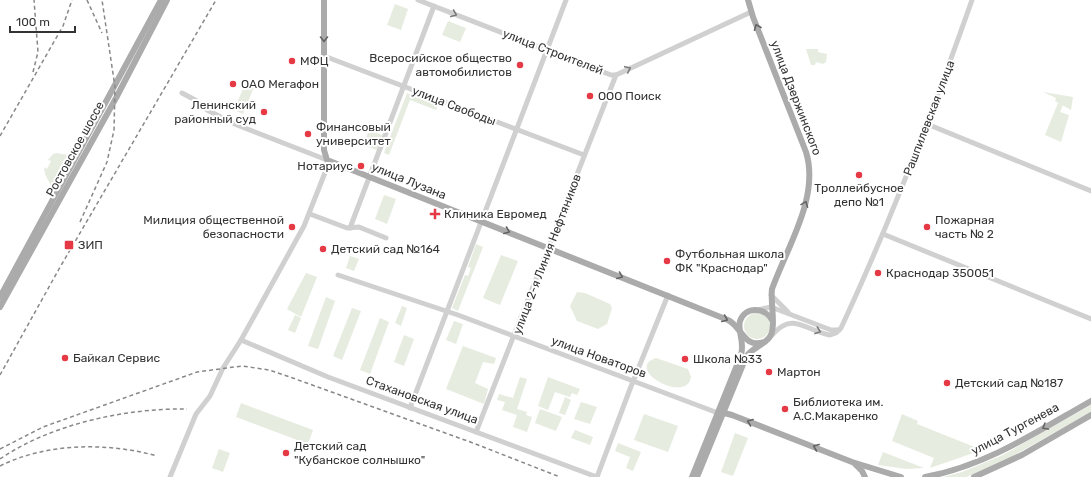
<svg xmlns="http://www.w3.org/2000/svg" width="1091" height="477" viewBox="0 0 1091 477" font-family="Rubik,sans-serif">
	<style>
		.green { fill: #e6ecdf }
		.lines { fill: none; stroke-linecap: round; stroke-linejoin: round }
		.minor { stroke: #d0d0d0; stroke-width: 5 }
		.major { stroke: #ababab; stroke-width: 6 }
		.rail { stroke: #888; stroke-width: 1.5; stroke-dasharray: 4 3; stroke-linecap: butt }
		.oneway { stroke: #7a7a7a }
		.oneway2 { stroke: #636363 }
		.poi-dot { fill: #e63946; stroke: #fff; stroke-width: 1.5 }
		.labels { text-anchor: middle; dominant-baseline: central; stroke-width: 4; stroke-linejoin: round; paint-order: stroke }
		.street-label { font-size: 12px; fill: #333; stroke: #fff }
		.poi-label { font-size: 12px; fill: #333; stroke: #fff; text-anchor: start }
	</style>
	<rect width="100%" height="100%" fill="#fff"/>
	<g class="green">
		<polygon points="395,4 408,9 401,30 387,25"/>
		<polygon points="448,21 466,28 460,42 442,35"/>
		<polygon points="806,49 818,49 818,52 827,54 826,62 823,64 816,62 815,65 811,65"/>
		<polygon points="245,84 254,87 243,114 234,110"/>
		<polygon points="1043,92 1073,97 1071,110 1055,101 1056,98"/>
		<polygon points="407,93 438,105 436,110 410,100 389,155 384,153"/>
		<polygon points="1058,103 1063,105 1060,112 1069,115 1061,142 1045,135"/>
		<polygon points="369,130 382,135 377,150 363,145"/>
		<polygon points="57,153 67,155 68,157 52,188 45,174 44,167 47,169 51,161 48,160 53,154"/>
		<polygon points="384,195 396,199 387,224 375,219"/>
		<polygon points="476,244 483,247 458,311 452,308 465,275 468,276 471,268 468,267"/>
		<polygon points="501,255 518,261 500,305 483,298"/>
		<polygon points="350,256 359,259 354,271 346,268"/>
		<polygon points="306,273 317,277 301,317 287,309"/>
		<polygon points="577,292 585,293 610,304 612,308 607,324 598,329 577,321 570,306"/>
		<polygon points="326,297 335,301 318,349 308,346"/>
		<polygon points="402,306 407,308 401,326 395,323"/>
		<polygon points="352,308 361,311 342,360 333,356"/>
		<circle cx="757" cy="326" r="13"/>
		<polygon points="295,315 301,318 295,333 288,330"/>
		<polygon points="380,318 389,322 370,374 360,370"/>
		<polygon points="454,321 463,324 456,344 446,340"/>
		<polygon points="404,335 414,339 404,366 394,362"/>
		<polygon points="463,346 496,358 494,364 483,362 475,383 488,389 484,404 446,389"/>
		<path d="M656 358 688 369 691 377C687 405 623 369 656 358Z"/>
		<polygon points="520,377 527,379 517,409 527,412 526,415 532,417 527,432 513,427 517,415 502,410 505,402 497,400 499,394 513,398"/>
		<polygon points="548,377 580,389 577,395 572,393 570,397 555,392 548,410 538,406"/>
		<polygon points="565,397 571,400 565,415 559,413"/>
		<polygon points="581,402 597,407 590,424 574,419"/>
		<polygon points="241,403 313,430 308,444 236,417"/>
		<polygon points="1091,405 1091,412 1006,460 986,469 966,477 943,477 962,472 1003,455"/>
		<polygon points="540,409 562,417 556,431 535,423"/>
		<polygon points="644,414 678,426 668,452 634,440"/>
		<polygon points="902,414 918,421 917,424 982,450 930,468 934,458 892,441"/>
		<polygon points="575,430 593,437 590,445 571,438"/>
		<polygon points="735,433 748,438 733,476 721,472"/>
		<polygon points="618,443 641,452 633,471 626,468 630,457 615,451"/>
		<polygon points="219,449 230,453 223,472 212,468"/>
		<polygon points="883,452 924,468 906,469 878,465"/>
	</g>
	<g class="lines">
		<g class="minor">
			<polyline points="418,0 611,75 616,75 751,12"/>
			<polyline points="324,56 584,155"/>
			<polyline points="927,124 1091,191"/>
			<polyline points="310,214 347,228 359,227 386,238"/>
			<polyline points="350,228 434,6"/>
			<polyline points="883,234 1091,319"/>
			<polyline points="338,275 458,315 718,413"/>
			<polyline points="771,295 788,312"/>
			<polyline points="757,310 771,307 831,330 839,330"/>
			<path d="M772 335C793 311 804 330 830 335L836 333 841 328C891 221 933 111 972 0"/>
			<polyline points="241,340 328,377 597,477"/>
			<polyline points="410,408 566,0"/>
			<polyline points="476,432 616,75"/>
			<polyline points="170,477 196,414 210,396 223,368 241,340 304,226 328,165 327,160 237,125 207,110 197,101 182,93"/>
			<polyline points="597,477 630,389 668,295"/>
		</g>
		<g class="major">
			<path d="M324 0V150L327 160 728 320C742 327 744 349 764 342"/>
			<polyline points="0,297 161,0"/>
			<polyline points="0,307 116,98 167,0"/>
			<polyline points="720,412 732,415 852,462 901,477"/>
			<polyline points="855,464 862,471 865,477"/>
			<path d="M692 477 741 355C745 341 737 331 740 321 745 306 765 307 772 320"/>
			<path d="M697 477 746 357C752 348 762 346 769 338 777 329 770 302 772 289 787 247 820 197 806 152L753 17 748 0"/>
			<path d="M925 477C986 466 1038 431 1091 401"/>
			<polyline points="974,477 1022,455 1091,415"/>
		</g>
		<g class="rail">
			<polyline points="87,0 102,33"/>
			<polyline points="33,72 38,52 34,0"/>
			<polyline points="0,136 63,26 72,0"/>
			<polyline points="80,222 107,162 114,130 115,87 102,0"/>
			<polyline points="0,375 59,269 216,0"/>
			<polyline points="0,449 43,427 197,372 242,366 269,370 290,377 473,443 560,477"/>
			<path d="M0 459C51 424 126 408 187 409"/>
			<path d="M0 466C46 443 107 442 157 456"/>
		</g>
	</g>
	<defs><path id="oneway-chevron" d="M-2-3.5L2.5 0L-2 3.5" fill="none" stroke-width="1.6" stroke-linecap="round" stroke-linejoin="round"/></defs>
	<g class="oneway">
		<use href="#oneway-chevron" transform="translate(454 14) rotate(22)"/>
		<use href="#oneway-chevron" transform="translate(628 69) rotate(-25)"/>
		<use href="#oneway-chevron" transform="translate(818 331) rotate(20)"/>
	</g>
	<g class="oneway2">
		<use href="#oneway-chevron" transform="translate(757 27) rotate(-112)"/>
		<use href="#oneway-chevron" transform="translate(324 39) rotate(90)"/>
		<use href="#oneway-chevron" transform="translate(805 204) rotate(-69)"/>
		<use href="#oneway-chevron" transform="translate(507 231) rotate(22)"/>
		<use href="#oneway-chevron" transform="translate(620 276) rotate(22)"/>
		<use href="#oneway-chevron" transform="translate(725 319) rotate(23)"/>
		<use href="#oneway-chevron" transform="translate(750 422) rotate(-159)"/>
		<use href="#oneway-chevron" transform="translate(1045 427) rotate(150)"/>
		<use href="#oneway-chevron" transform="translate(816 447) rotate(-158)"/>
	</g>
	<g class="poi-dot">
		<circle cx="292" cy="61" r="4"/>
		<circle cx="520" cy="65" r="4"/>
		<circle cx="233" cy="84" r="4"/>
		<circle cx="590" cy="96" r="4"/>
		<circle cx="264" cy="112" r="4"/>
		<circle cx="308" cy="134" r="4"/>
		<circle cx="361" cy="166" r="4"/>
		<circle cx="859" cy="175" r="4"/>
		<path d="M433 208h4v4h4v4h-4v4h-4v-4h-4v-4h4z"/>
		<circle cx="292" cy="227" r="4"/>
		<circle cx="927" cy="227" r="4"/>
		<rect x="64" y="240" width="10" height="10" rx="2"/>
		<circle cx="323" cy="249" r="4"/>
		<circle cx="667" cy="261" r="4"/>
		<circle cx="878" cy="273" r="4"/>
		<circle cx="65" cy="358" r="4"/>
		<circle cx="685" cy="359" r="4"/>
		<circle cx="769" cy="372" r="4"/>
		<circle cx="947" cy="383" r="4"/>
		<circle cx="785" cy="409" r="4"/>
		<circle cx="286" cy="453" r="4"/>
	</g>
	<g class="labels">
		<g class="street-label">
			<text transform="translate(553 52) rotate(21)">улица Строителей</text>
			<text transform="translate(796 98) rotate(69)">улица Дзержинского</text>
			<text transform="translate(454 106) rotate(21)">улица Свободы</text>
			<text transform="translate(929 118) rotate(-69)">Рашпилевская улица</text>
			<text transform="translate(75 149) rotate(-61)">Ростовское шоссе</text>
			<text transform="translate(409 181) rotate(22)">улица Лузана</text>
			<text transform="translate(547 254) rotate(-69)">улица 2-я Линия Нефтяников</text>
			<text transform="translate(599 357) rotate(20)">улица Новаторов</text>
			<text transform="translate(422 400) rotate(20)">Стахановская улица</text>
			<text transform="translate(1015 429) rotate(-28)">улица Тургенева</text>
		</g>
		<g class="poi-label">
			<text x="512" y="58" text-anchor="end">Всеросийское общество<tspan x="512" dy="14">автомобилистов</tspan></text>
			<text x="300" y="61">МФЦ</text>
			<text x="241" y="84">ОАО Мегафон</text>
			<text x="598" y="96">ООО Поиск</text>
			<text x="256" y="105" text-anchor="end">Ленинский<tspan x="256" dy="14">районный суд</tspan></text>
			<text x="316" y="127">Финансовый<tspan x="316" dy="14">университет</tspan></text>
			<text x="353" y="166" text-anchor="end">Нотариус</text>
			<text x="859" y="188" text-anchor="middle">Троллейбусное<tspan x="859" dy="14">депо №1</tspan></text>
			<text x="444" y="214">Клиника Евромед</text>
			<text x="284" y="220" text-anchor="end">Милиция общественной<tspan x="284" dy="14">безопасности</tspan></text>
			<text x="935" y="220">Пожарная<tspan x="935" dy="14">часть № 2</tspan></text>
			<text x="78" y="245">ЗИП</text>
			<text x="331" y="249">Детский сад №164</text>
			<text x="675" y="254">Футбольная школа<tspan x="675" dy="14">ФК "Краснодар"</tspan></text>
			<text x="886" y="273">Краснодар 350051</text>
			<text x="73" y="358">Байкал Сервис</text>
			<text x="693" y="359">Школа №33</text>
			<text x="777" y="372">Мартон</text>
			<text x="955" y="383">Детский сад №187</text>
			<text x="793" y="402">Библиотека им.<tspan x="793" dy="14">А.С.Макаренко</tspan></text>
			<text x="294" y="446">Детский сад<tspan x="294" dy="14">"Кубанское солнышко"</tspan></text>
		</g>
	</g>
	<path d="M10 26v6h65v-6" fill="none" stroke="#333333" stroke-width="2"/>
	<text x="16" y="26" font-size="12" fill="#333333" stroke="#ffffff" stroke-width="3" paint-order="stroke">100 m</text>
</svg>
